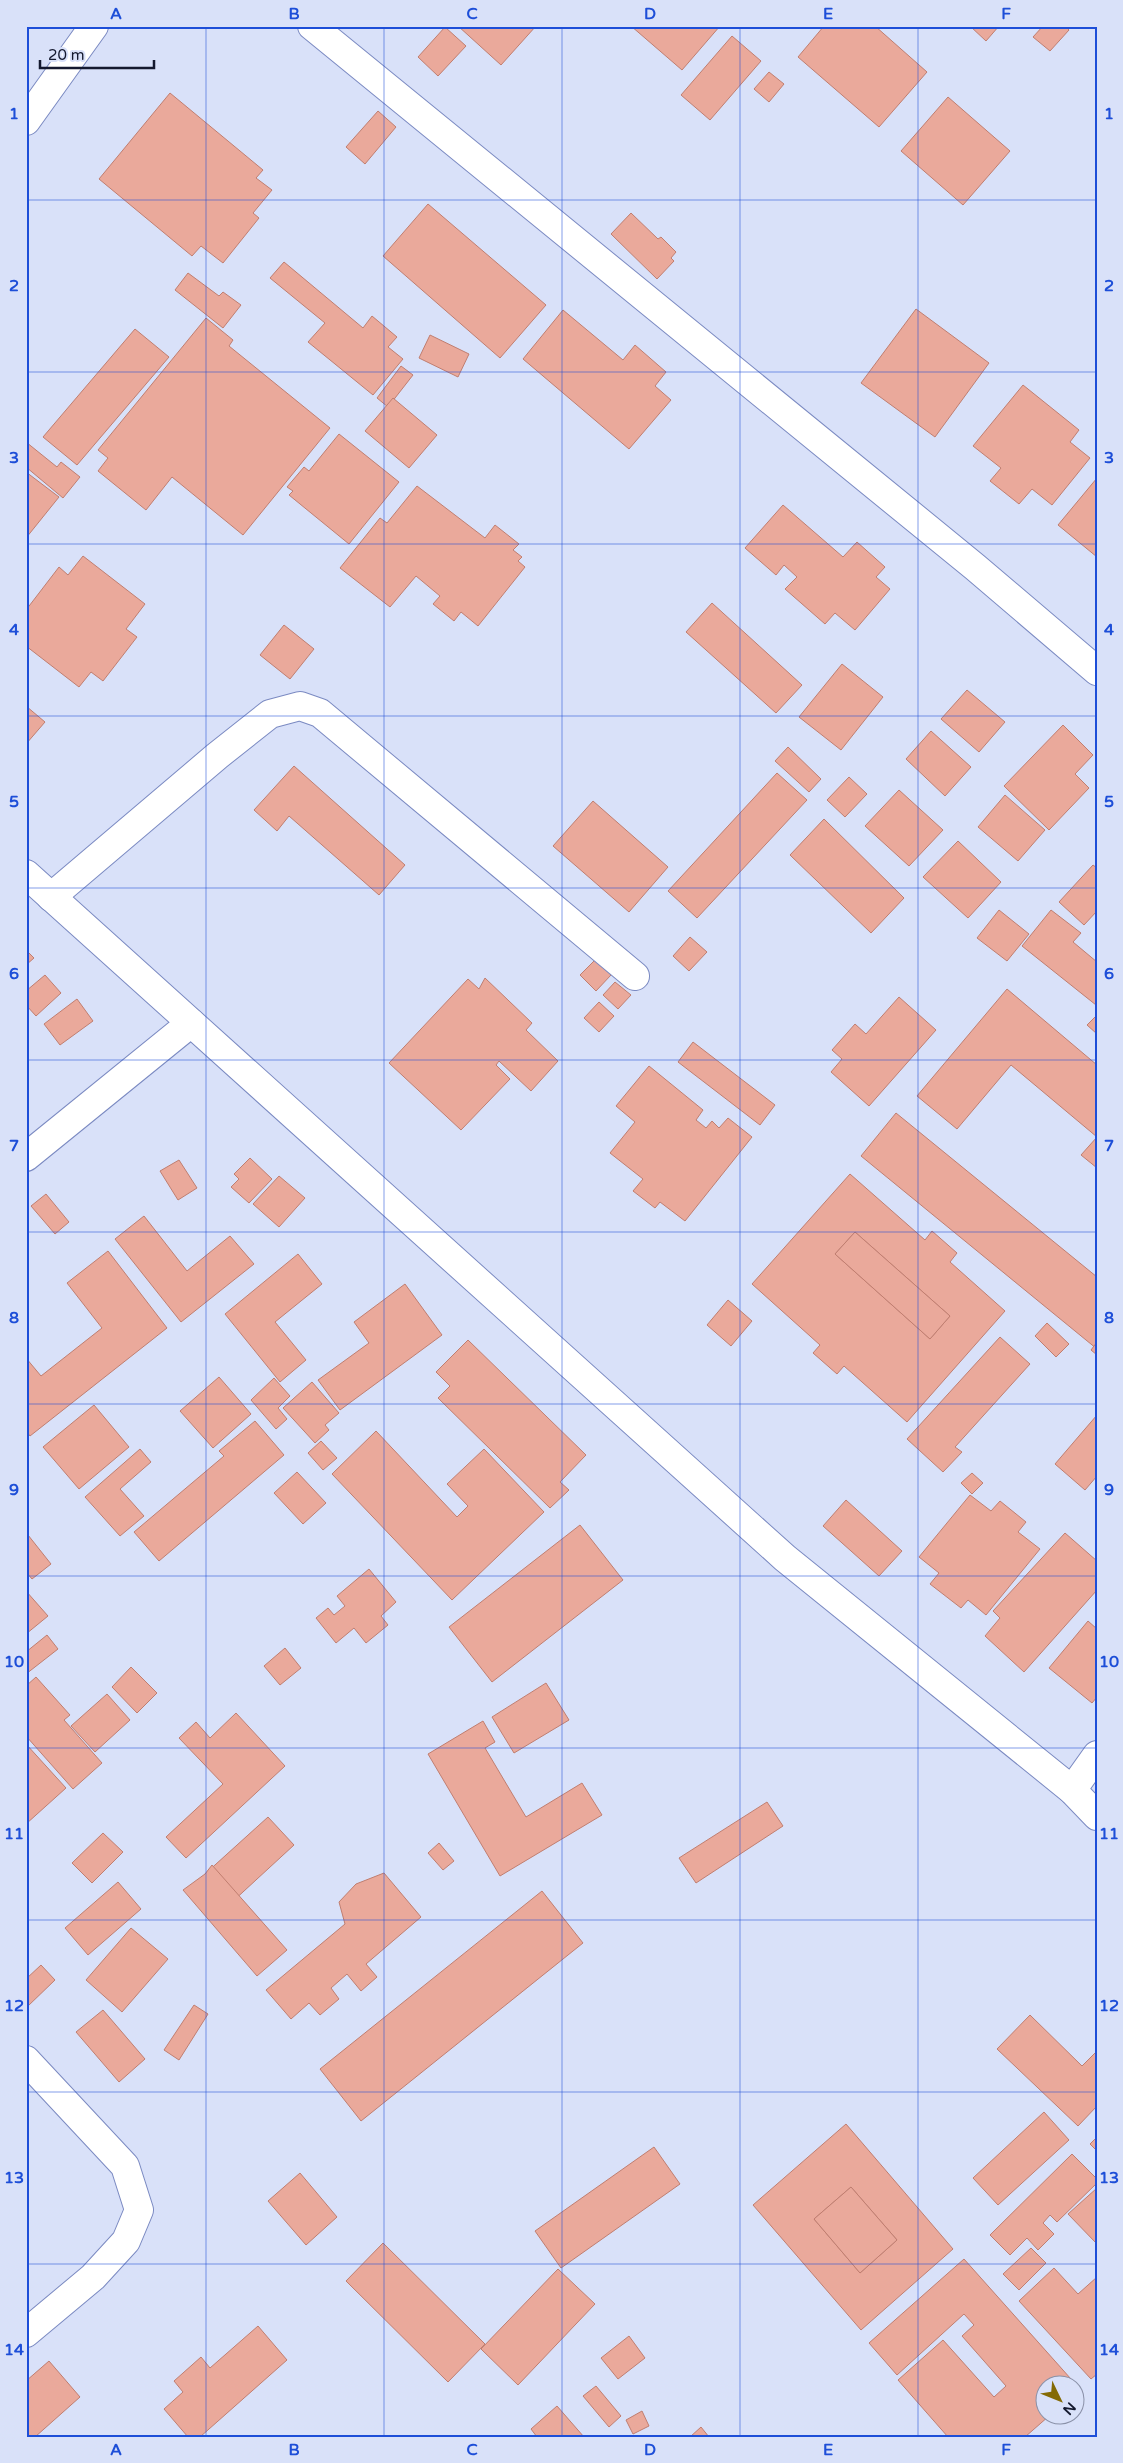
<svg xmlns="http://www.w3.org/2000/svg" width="1123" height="2463" viewBox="0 0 1123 2463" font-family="'Varela Round',sans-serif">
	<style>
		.building { fill: #eaa99b; stroke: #c07e70; fill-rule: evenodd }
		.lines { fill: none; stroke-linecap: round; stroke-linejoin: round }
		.minor-casing { stroke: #7b8ac2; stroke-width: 30 }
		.minor { stroke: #fff; stroke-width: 28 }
		.grid { fill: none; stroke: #1d4ed8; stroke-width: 1; stroke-opacity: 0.55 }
		.neatline { fill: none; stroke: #1d4ed8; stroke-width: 2 }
		.grid-label { font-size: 16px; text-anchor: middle; font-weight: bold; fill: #1d4ed8 }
	</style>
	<rect width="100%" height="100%" fill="#d9e1f9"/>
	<g class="building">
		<polygon points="458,26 536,26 501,65"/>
		<polygon points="631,26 720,26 682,70"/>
		<polygon points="824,26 875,26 927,72 879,127 798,57"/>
		<polygon points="970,26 999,26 986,41"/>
		<polygon points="1043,26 1065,26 1069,30 1050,51 1033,37"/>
		<polygon points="445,27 466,46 438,76 418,57"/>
		<polygon points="732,36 761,61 710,120 681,95"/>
		<polygon points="769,72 784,84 769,102 754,89"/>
		<polygon points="170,93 263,170 256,178 272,190 253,213 259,218 223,263 201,246 192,256 99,179"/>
		<polygon points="948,97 1010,151 963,205 901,151"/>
		<polygon points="378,111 396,127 365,164 346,147"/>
		<polygon points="428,204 546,305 500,358 383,256"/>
		<polygon points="631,213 658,239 661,237 676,252 671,258 674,261 657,279 611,234"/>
		<polygon points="284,262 363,328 372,316 397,337 388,347 403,359 373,395 308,342 325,323 270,278"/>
		<polygon points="188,273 219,296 223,292 241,305 223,328 175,290"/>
		<polygon points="916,309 989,363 935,437 861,383"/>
		<polygon points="563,310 623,360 635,345 666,372 655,386 671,400 629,449 523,359"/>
		<polygon points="206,318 233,340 229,346 330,428 243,535 172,477 146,510 98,471 108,458 98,450"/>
		<polygon points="135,329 169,357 77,465 43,437"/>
		<polygon points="430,335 469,354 458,377 419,358"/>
		<polygon points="401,366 413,375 388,407 377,398"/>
		<polygon points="1023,385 1079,430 1070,442 1090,458 1052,505 1032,489 1019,504 990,481 1001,468 973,446"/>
		<polygon points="393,398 437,435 409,468 365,431"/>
		<polygon points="339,434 399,482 349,544 289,495 293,491 287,487 304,467 309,471"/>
		<polygon points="26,442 57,467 61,462 80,477 63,498 26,467"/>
		<polygon points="26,472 59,497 26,538"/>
		<polygon points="1097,478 1097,557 1058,525"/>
		<polygon points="417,486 485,538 495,525 519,544 513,550 522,557 518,561 525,567 478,626 461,612 454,621 433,604 440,596 416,576 390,607 340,568 380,518 387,523"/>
		<polygon points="783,505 843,557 857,542 885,567 876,577 890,589 855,630 835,613 825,624 785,589 797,577 784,565 776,575 745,548"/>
		<polygon points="83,556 145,604 126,629 137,637 103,681 91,672 79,687 26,646 26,610 59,567 68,575"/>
		<polygon points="712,603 802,685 776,713 686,632"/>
		<polygon points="284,625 314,649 290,679 260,655"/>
		<polygon points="842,664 883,697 841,750 799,717"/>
		<polygon points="967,690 1005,722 979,752 941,719"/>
		<polygon points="26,706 45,722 26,744"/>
		<polygon points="1063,725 1093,755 1075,774 1089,788 1049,830 1004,786"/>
		<polygon points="931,731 971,767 945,796 906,759"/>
		<polygon points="788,747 821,779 809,792 775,761"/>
		<polygon points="294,766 405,865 379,895 289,816 277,831 254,810"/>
		<polygon points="777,773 807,800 697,918 668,891"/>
		<polygon points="849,777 867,794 845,817 827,800"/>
		<polygon points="899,790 943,830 909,866 865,826"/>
		<polygon points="1005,795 1045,830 1018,861 978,827"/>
		<polygon points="593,801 668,867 629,912 553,846"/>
		<polygon points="824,819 904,898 871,933 790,855"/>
		<polygon points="958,841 1001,882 968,918 923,877"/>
		<polygon points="1093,865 1097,868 1097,911 1084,925 1059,902"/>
		<polygon points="999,910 1029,934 1007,961 977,938"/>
		<polygon points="1051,910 1081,933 1073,942 1097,962 1096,1005 1022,946"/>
		<polygon points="690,937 707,952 689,971 673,956"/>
		<polygon points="26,950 34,958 26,965"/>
		<polygon points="595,960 611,975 596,991 580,975"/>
		<polygon points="45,975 61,993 36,1016 26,1005 26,991"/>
		<polygon points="485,978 532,1023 526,1030 558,1061 531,1091 499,1061 496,1065 510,1079 461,1130 389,1063 468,979 479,989"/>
		<polygon points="615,982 631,995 618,1009 603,995"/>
		<polygon points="1007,989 1097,1065 1097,1168 1081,1155 1097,1137 1011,1065 957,1129 917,1096"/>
		<polygon points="899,997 936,1030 869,1106 831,1072 842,1059 832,1050 855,1024 866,1034"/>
		<polygon points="77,999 93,1021 60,1045 44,1024"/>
		<polygon points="599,1002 614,1016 599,1032 584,1018"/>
		<polygon points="1097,1015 1097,1034 1087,1025"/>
		<polygon points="693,1042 775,1105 760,1125 678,1062"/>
		<polygon points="649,1066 703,1110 696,1120 706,1128 712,1121 719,1128 728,1118 752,1137 685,1221 660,1202 655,1208 633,1191 643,1179 610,1153 635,1122 616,1106"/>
		<polygon points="896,1113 1097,1277 1097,1349 861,1156"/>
		<polygon points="250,1158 272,1179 249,1203 231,1187 239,1179 234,1174"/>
		<polygon points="179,1160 197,1188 178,1200 160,1171"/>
		<path d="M850 1174 925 1240 932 1231 957 1253 950 1262 1005 1311 907 1422 844 1366 837 1374 813 1353 820 1345 752 1284ZM855 1232 950 1316 930 1339 835 1254Z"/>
		<polygon points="279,1176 305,1198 279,1227 253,1204"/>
		<polygon points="46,1194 69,1222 55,1234 31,1206"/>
		<polygon points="144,1216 187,1271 230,1236 254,1264 181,1322 115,1239"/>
		<polygon points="855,1232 950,1316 930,1339 835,1254"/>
		<polygon points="108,1251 167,1328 30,1436 26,1431 26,1358 41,1376 102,1328 67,1283"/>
		<polygon points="298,1254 322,1284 275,1322 306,1360 280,1382 225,1314"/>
		<polygon points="405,1284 442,1335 340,1410 318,1380 369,1343 354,1322"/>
		<polygon points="728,1300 752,1321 731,1346 707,1325"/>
		<polygon points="1047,1323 1069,1344 1056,1357 1035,1336"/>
		<polygon points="1000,1337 1030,1364 955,1447 962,1452 943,1472 907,1439"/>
		<polygon points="468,1340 586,1455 560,1482 569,1490 550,1508 438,1398 450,1386 436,1372"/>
		<polygon points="1097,1342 1097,1355 1091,1350"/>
		<polygon points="219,1377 251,1414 213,1448 180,1411"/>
		<polygon points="274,1378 290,1396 278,1408 287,1419 276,1429 251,1400"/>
		<polygon points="312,1382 339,1413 325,1425 329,1430 315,1443 283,1408"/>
		<polygon points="94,1405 129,1447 79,1489 43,1447"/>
		<polygon points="1097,1415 1097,1476 1085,1490 1055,1464"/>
		<polygon points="255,1421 284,1455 159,1561 134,1532 224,1456 219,1451"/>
		<polygon points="376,1431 457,1517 468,1506 447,1484 484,1449 544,1512 452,1600 332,1474"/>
		<polygon points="321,1441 337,1458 323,1470 308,1453"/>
		<polygon points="140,1449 151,1462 120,1489 144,1516 120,1536 85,1497"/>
		<polygon points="297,1472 326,1503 303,1524 274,1493"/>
		<polygon points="972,1473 983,1483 972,1494 961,1483"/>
		<polygon points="970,1495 991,1511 1000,1501 1026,1522 1018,1532 1040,1549 986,1615 968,1600 961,1608 930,1584 939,1573 919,1557"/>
		<polygon points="846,1500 902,1551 879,1576 823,1526"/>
		<polygon points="580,1525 623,1580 492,1682 449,1627"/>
		<polygon points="1065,1533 1097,1561 1097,1590 1024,1672 985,1636 1000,1618 993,1611"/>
		<polygon points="28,1535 51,1564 32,1579 26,1572"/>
		<polygon points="369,1569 396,1602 381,1616 388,1625 366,1643 354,1628 336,1643 316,1618 328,1608 334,1615 345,1606 337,1596"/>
		<polygon points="26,1591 48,1616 26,1634"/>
		<polygon points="1088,1621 1097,1629 1097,1697 1092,1703 1049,1668"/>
		<polygon points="47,1635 58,1649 26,1674 26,1652"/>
		<polygon points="285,1648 301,1668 280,1685 264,1666"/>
		<polygon points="131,1667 157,1693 137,1713 112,1687"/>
		<polygon points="36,1677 70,1715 64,1720 102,1763 73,1789 26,1736 26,1686"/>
		<polygon points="546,1683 569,1720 514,1753 492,1717"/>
		<polygon points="107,1694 130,1720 95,1752 71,1726"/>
		<polygon points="236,1713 285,1766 186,1858 166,1837 223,1784 179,1738 196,1722 210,1738"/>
		<polygon points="483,1721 495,1742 485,1748 526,1817 582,1783 602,1815 500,1876 428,1754"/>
		<polygon points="26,1744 66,1788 26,1824"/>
		<polygon points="767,1802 783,1826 696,1883 679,1858"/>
		<polygon points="268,1817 294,1845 231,1903 205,1874"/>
		<polygon points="103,1833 123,1852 92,1883 72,1863"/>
		<polygon points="439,1843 454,1861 443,1870 428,1853"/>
		<polygon points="212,1865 287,1950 257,1976 183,1890 205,1874"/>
		<polygon points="384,1873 421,1917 366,1964 377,1977 361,1991 347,1974 331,1988 339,1999 320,2015 309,2003 291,2019 266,1990 345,1924 339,1902 356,1884"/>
		<polygon points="118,1882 141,1909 88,1955 65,1928"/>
		<polygon points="542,1891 583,1943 361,2121 320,2069"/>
		<polygon points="131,1928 168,1959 122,2012 86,1980"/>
		<polygon points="41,1965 55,1980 28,2006 26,2004 26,1979"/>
		<polygon points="194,2005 208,2014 179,2060 164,2050"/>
		<polygon points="103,2010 145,2059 119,2082 76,2032"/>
		<polygon points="1030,2015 1082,2066 1097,2051 1097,2106 1078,2126 997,2049"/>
		<polygon points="1044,2112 1069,2140 998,2205 973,2178"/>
		<path d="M846 2124 953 2249 861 2330 753 2205ZM851 2187 897 2240 860 2273 814 2219Z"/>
		<polygon points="1097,2137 1097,2151 1090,2144"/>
		<polygon points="654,2147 680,2184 561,2268 535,2231"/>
		<polygon points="1072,2154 1097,2179 1097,2183 1057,2222 1050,2215 1043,2223 1054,2234 1038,2250 1027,2238 1010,2255 990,2235"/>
		<polygon points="300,2173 337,2217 306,2245 268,2201"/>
		<polygon points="851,2187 897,2240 860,2273 814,2219"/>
		<polygon points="1097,2188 1097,2244 1068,2214"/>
		<polygon points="383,2243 485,2344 448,2382 346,2281"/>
		<polygon points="1031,2248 1046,2263 1019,2290 1003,2274"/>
		<polygon points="964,2259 1079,2388 1076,2392 1076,2386 1046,2386 1046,2416 1049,2416 1025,2437 948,2437 898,2380 943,2340 994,2397 1006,2386 962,2336 974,2325 964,2314 897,2375 869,2343"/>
		<polygon points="1054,2268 1078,2294 1097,2277 1097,2374 1091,2379 1019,2301"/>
		<polygon points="558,2269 595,2304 518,2385 481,2349"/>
		<polygon points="258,2326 287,2360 200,2437 188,2437 164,2409 183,2392 174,2381 201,2357 210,2368"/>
		<polygon points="629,2336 645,2358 618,2379 601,2358"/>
		<polygon points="49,2361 80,2397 35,2437 26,2437 26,2381"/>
		<polygon points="596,2386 621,2416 609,2427 583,2396"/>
		<polygon points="557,2406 584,2437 537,2437 531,2429"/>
		<polygon points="642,2411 649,2426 633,2434 626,2420"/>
		<polygon points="701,2427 709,2437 690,2437"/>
	</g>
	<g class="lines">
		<g class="minor-casing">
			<g id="minor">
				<polyline points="312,26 975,567 1097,671"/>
				<polyline points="26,121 94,26"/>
				<polyline points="26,874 785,1558 1072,1790 1097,1816"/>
				<polyline points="51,897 217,756 270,714 300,706 320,713 635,976"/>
				<polyline points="26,1157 191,1023"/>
				<polyline points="1072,1790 1097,1755"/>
				<polyline points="26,2060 125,2166 139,2210 126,2241 93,2277 26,2333"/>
			</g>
		</g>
		<use href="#minor" class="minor"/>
	</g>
	<path class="grid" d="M206 26V2437M384 26V2437M562 26V2437M740 26V2437M918 26V2437M26 200H1097M26 372H1097M26 544H1097M26 716H1097M26 888H1097M26 1060H1097M26 1232H1097M26 1404H1097M26 1576H1097M26 1748H1097M26 1920H1097M26 2092H1097M26 2264H1097"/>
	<rect width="1123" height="2463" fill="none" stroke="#d9e1f9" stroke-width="55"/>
	<g transform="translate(1060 2400) rotate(133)"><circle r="24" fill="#d9e1f9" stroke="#8a91a8"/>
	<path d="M0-4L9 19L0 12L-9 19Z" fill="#846a05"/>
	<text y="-8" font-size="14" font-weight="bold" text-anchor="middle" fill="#14192f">N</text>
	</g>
	<path d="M40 60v8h114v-8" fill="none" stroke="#14192f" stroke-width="2.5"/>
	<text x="48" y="60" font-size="15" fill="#14192f" stroke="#d9e1f9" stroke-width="4" paint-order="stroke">20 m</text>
	<rect x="28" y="28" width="1068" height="2408" class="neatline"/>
	<g class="grid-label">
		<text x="116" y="19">A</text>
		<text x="294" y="19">B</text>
		<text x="472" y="19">C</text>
		<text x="650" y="19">D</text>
		<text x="828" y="19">E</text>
		<text x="1006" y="19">F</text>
		<text x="14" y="119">1</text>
		<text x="1109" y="119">1</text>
		<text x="14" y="291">2</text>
		<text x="1109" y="291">2</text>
		<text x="14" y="463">3</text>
		<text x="1109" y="463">3</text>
		<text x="14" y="635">4</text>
		<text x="1109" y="635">4</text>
		<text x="14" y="807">5</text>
		<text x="1109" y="807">5</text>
		<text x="14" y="979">6</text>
		<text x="1109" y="979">6</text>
		<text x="14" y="1151">7</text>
		<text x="1109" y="1151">7</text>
		<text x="14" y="1323">8</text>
		<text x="1109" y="1323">8</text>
		<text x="14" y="1495">9</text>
		<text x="1109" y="1495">9</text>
		<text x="14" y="1667">10</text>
		<text x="1109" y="1667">10</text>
		<text x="14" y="1839">11</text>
		<text x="1109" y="1839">11</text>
		<text x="14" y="2011">12</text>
		<text x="1109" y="2011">12</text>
		<text x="14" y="2183">13</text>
		<text x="1109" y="2183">13</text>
		<text x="14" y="2355">14</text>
		<text x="1109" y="2355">14</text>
		<text x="116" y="2455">A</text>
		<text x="294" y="2455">B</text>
		<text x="472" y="2455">C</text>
		<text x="650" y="2455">D</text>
		<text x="828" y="2455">E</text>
		<text x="1006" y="2455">F</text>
	</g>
</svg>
